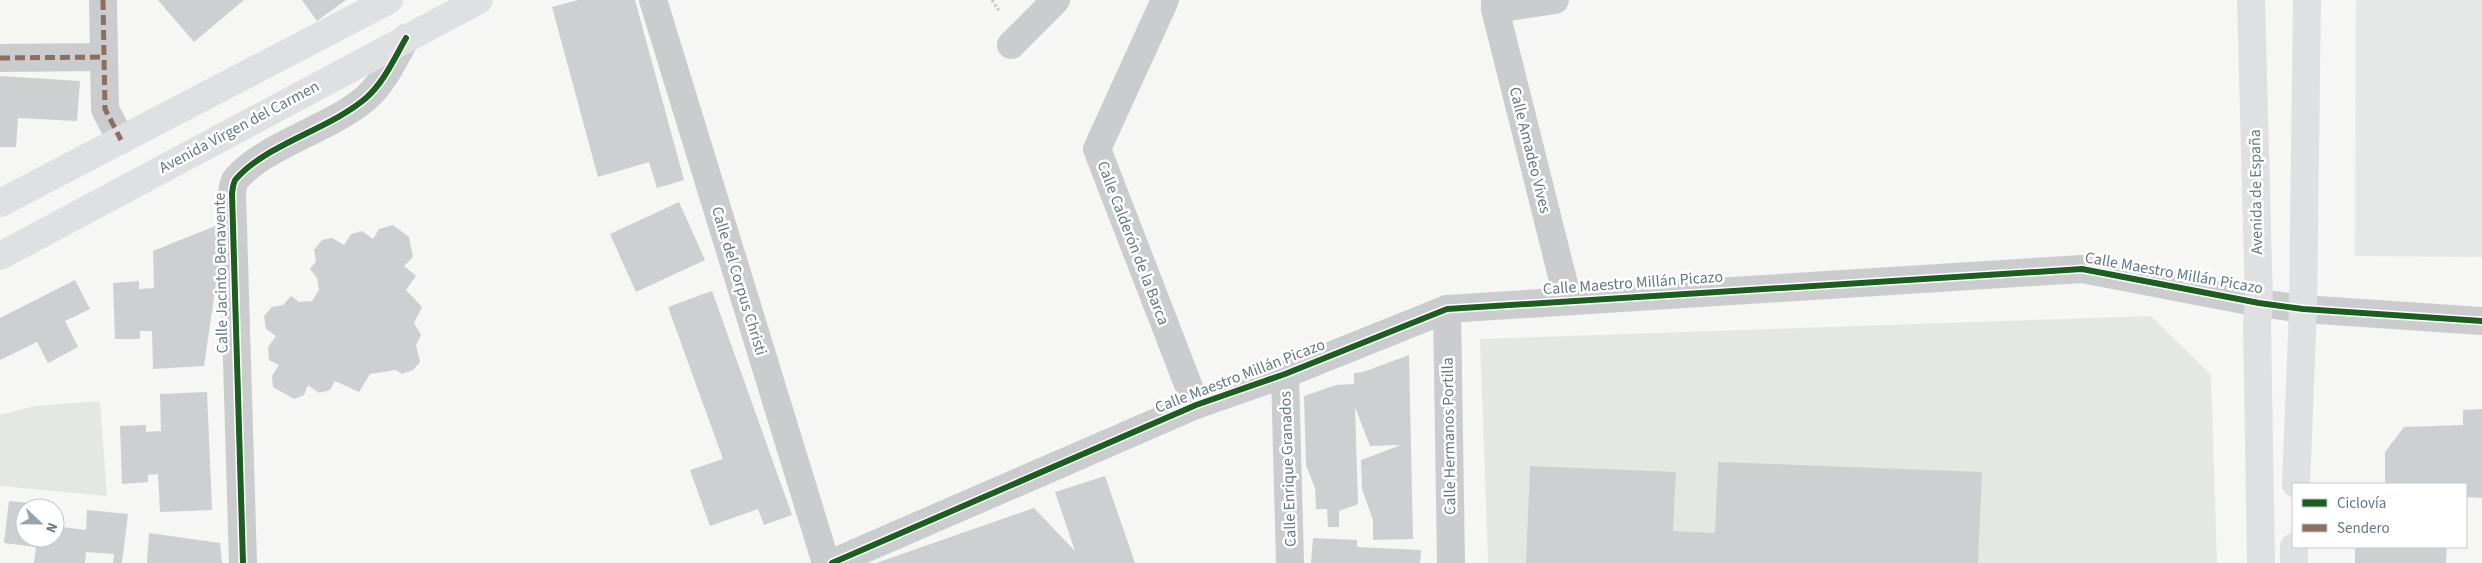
<svg xmlns="http://www.w3.org/2000/svg" width="2482" height="563" viewBox="0 0 2482 563" font-family="'Source Sans 3',sans-serif">
	<style>
		.built { fill: #e6e8e8 }
		.green { fill: #e5e8e2 }
		.building { fill: #cdcfd0 }
		.lines { fill: none; stroke-linecap: round; stroke-linejoin: round }
		.path { stroke: #c8c9ca; stroke-width: 3; stroke-dasharray: 2.5 2.5; stroke-linecap: butt }
		.minor { stroke: #cbcccd; stroke-width: 28 }
		.major { stroke: #dfe0e1; stroke-width: 28 }
		.quiet { stroke: #8d6e63; stroke-width: 5; stroke-dasharray: 10 5; stroke-linecap: butt }
		.cycleway-casing { stroke: #fff; stroke-width: 9 }
		.cycleway { stroke: #1b5e20; stroke-width: 6 }
		.labels { text-anchor: middle; dominant-baseline: central; stroke-width: 5; stroke-linejoin: round; paint-order: stroke }
		.street-label { font-size: 16px; fill: #667886; stroke: #fff }
	</style>
	<rect width="100%" height="100%" fill="#f6f6f5"/>
	<polygon class="built" points="2356,0 2482,0 2482,257 2355,256"/>
	<g class="green">
		<polygon points="2151,316 2211,375 2217,563 1488,563 1480,339"/>
		<polygon points="100,401 107,496 0,486 0,415 34,406"/>
	</g>
	<g class="building">
		<polygon points="158,0 244,0 194,42"/>
		<polygon points="302,0 346,0 317,21"/>
		<polygon points="578,0 635,0 684,180 657,188 649,162 598,177 552,7"/>
		<polygon points="0,76 80,81 77,121 18,118 16,147 0,147"/>
		<polygon points="679,202 705,260 636,292 610,234"/>
		<polygon points="225,222 204,366 153,369 152,331 140,331 140,339 115,339 113,283 139,281 139,289 154,288 153,251"/>
		<polygon points="393,225 409,237 413,257 404,266 416,276 406,290 422,307 414,323 421,335 416,345 420,362 413,370 402,374 396,370 370,374 359,392 335,381 330,390 319,393 308,385 304,395 294,399 273,387 272,376 279,365 269,360 268,347 276,336 266,329 264,316 272,307 283,305 291,296 299,302 312,301 319,290 317,278 310,269 316,261 314,250 322,240 332,238 344,245 351,234 362,231 373,239 379,229"/>
		<polygon points="75,280 90,309 65,321 78,347 48,363 37,342 0,360 0,318"/>
		<polygon points="712,291 792,515 764,525 758,509 710,526 690,470 723,459 668,307"/>
		<polygon points="1409,355 1413,539 1373,540 1373,520 1362,489 1361,460 1401,445 1370,446 1355,407 1358,504 1339,511 1339,527 1328,527 1327,509 1316,509 1315,488 1306,465 1304,396 1336,385 1354,384 1354,373 1363,372"/>
		<polygon points="207,392 212,510 160,512 158,474 148,475 148,482 122,484 120,426 146,425 146,432 161,431 160,394"/>
		<polygon points="2482,409 2482,498 2466,497 2466,484 2385,484 2385,452 2404,427 2463,425 2463,410"/>
		<polygon points="1718,462 1982,472 1978,563 1526,563 1530,466 1676,472 1673,531 1715,533"/>
		<polygon points="1105,476 1135,563 876,563 1034,508 1075,551 1055,492"/>
		<polygon points="9,501 50,505 49,508 25,508 25,538 55,538 55,526 86,530 87,510 128,514 122,563 113,563 114,554 86,552 85,563 34,563 36,547 4,543"/>
		<polygon points="149,533 220,543 222,563 147,563"/>
		<polygon points="1313,538 1357,540 1357,547 1421,550 1420,563 1311,563"/>
		<polygon points="2355,547 2447,547 2446,563 2355,563"/>
	</g>
	<g class="lines">
		<polyline class="path" points="992,0 1000,12"/>
		<g class="minor">
			<polyline points="103,0 105,109 121,140"/>
			<polyline points="653,0 826,563"/>
			<polyline points="1165,0 1097,149 1196,405"/>
			<polyline points="1495,0 1495,9 1568,300"/>
			<polyline points="1495,9 1555,0"/>
			<polyline points="1011,45 1056,0"/>
			<polyline points="0,58 104,57"/>
			<polyline points="1447,309 1451,563"/>
			<polyline points="1285,374 1290,563"/>
			<path d="M243 563 232 193C233 188 233 182 236 179 265 145 330 129 366 98 384 82 394 59 406 38"/>
			<polyline points="832,563 1196,405 1285,374 1447,309 2082,269 2259,303 2303,309 2482,321"/>
		</g>
		<g class="major">
			<polyline points="2251,0 2259,303 2257,323 2261,563"/>
			<polyline points="0,203 389,0"/>
			<polyline points="0,256 479,0"/>
			<polyline points="2296,484 2303,309 2307,0"/>
			<polyline points="2294,547 2294,563"/>
		</g>
		<g class="quiet">
			<polyline points="103,0 105,109 121,140"/>
			<polyline points="0,58 104,57"/>
		</g>
		<g class="cycleway-casing">
			<g id="cycleway">
				<path d="M243 563 232 193C233 188 233 182 236 179 265 145 330 129 366 98 384 82 394 59 406 38"/>
				<polyline points="832,563 1196,405 1285,374 1447,309 2082,269 2259,303 2303,309 2482,321"/>
			</g>
		</g>
		<use href="#cycleway" class="cycleway"/>
	</g>
	<g class="labels">
		<g class="street-label">
			<text transform="translate(239 127) rotate(-28)">Avenida Virgen del Carmen</text>
			<text transform="translate(1530 150) rotate(76)">Calle Amadeo Vives</text>
			<text transform="translate(2256 192) rotate(-91)">Avenida de España</text>
			<text transform="translate(1133 243) rotate(69)">Calle Calderón de la Barca</text>
			<text transform="translate(221 273) rotate(-91)">Calle Jacinto Benavente</text>
			<text transform="translate(2174 273) rotate(10)">Calle Maestro Millán Picazo</text>
			<text transform="translate(739 281) rotate(73)">Calle del Corpus Christi</text>
			<text transform="translate(1633 283) rotate(-4)">Calle Maestro Millán Picazo</text>
			<text transform="translate(1240 376) rotate(-21)">Calle Maestro Millán Picazo</text>
			<text transform="translate(1449 436) rotate(-91)">Calle Hermanos Portilla</text>
			<text transform="translate(1288 469) rotate(-92)">Calle Enrique Granados</text>
		</g>
	</g>
	<rect x="2292" y="483" width="175" height="65" fill="#ffffff" stroke="#c2c9cf"/>
	<rect x="2302" y="499" width="25" height="8" fill="#1b5e20" stroke="#c2c9cf"/>
	<text x="2337" y="508" font-size="15" fill="#667886">Ciclovía</text>
	<rect x="2302" y="524" width="25" height="8" fill="#8d6e63" stroke="#c2c9cf"/>
	<text x="2337" y="533" font-size="15" fill="#667886">Sendero</text>
	<g transform="translate(40 523) rotate(112)"><circle r="24" fill="#ffffff" stroke="#c2c9cf"/>
	<path d="M0-4L9 19L0 12L-9 19Z" fill="#98a4ad"/>
	<text y="-8" font-size="14" font-weight="bold" text-anchor="middle" fill="#667886">N</text>
	</g>
</svg>
